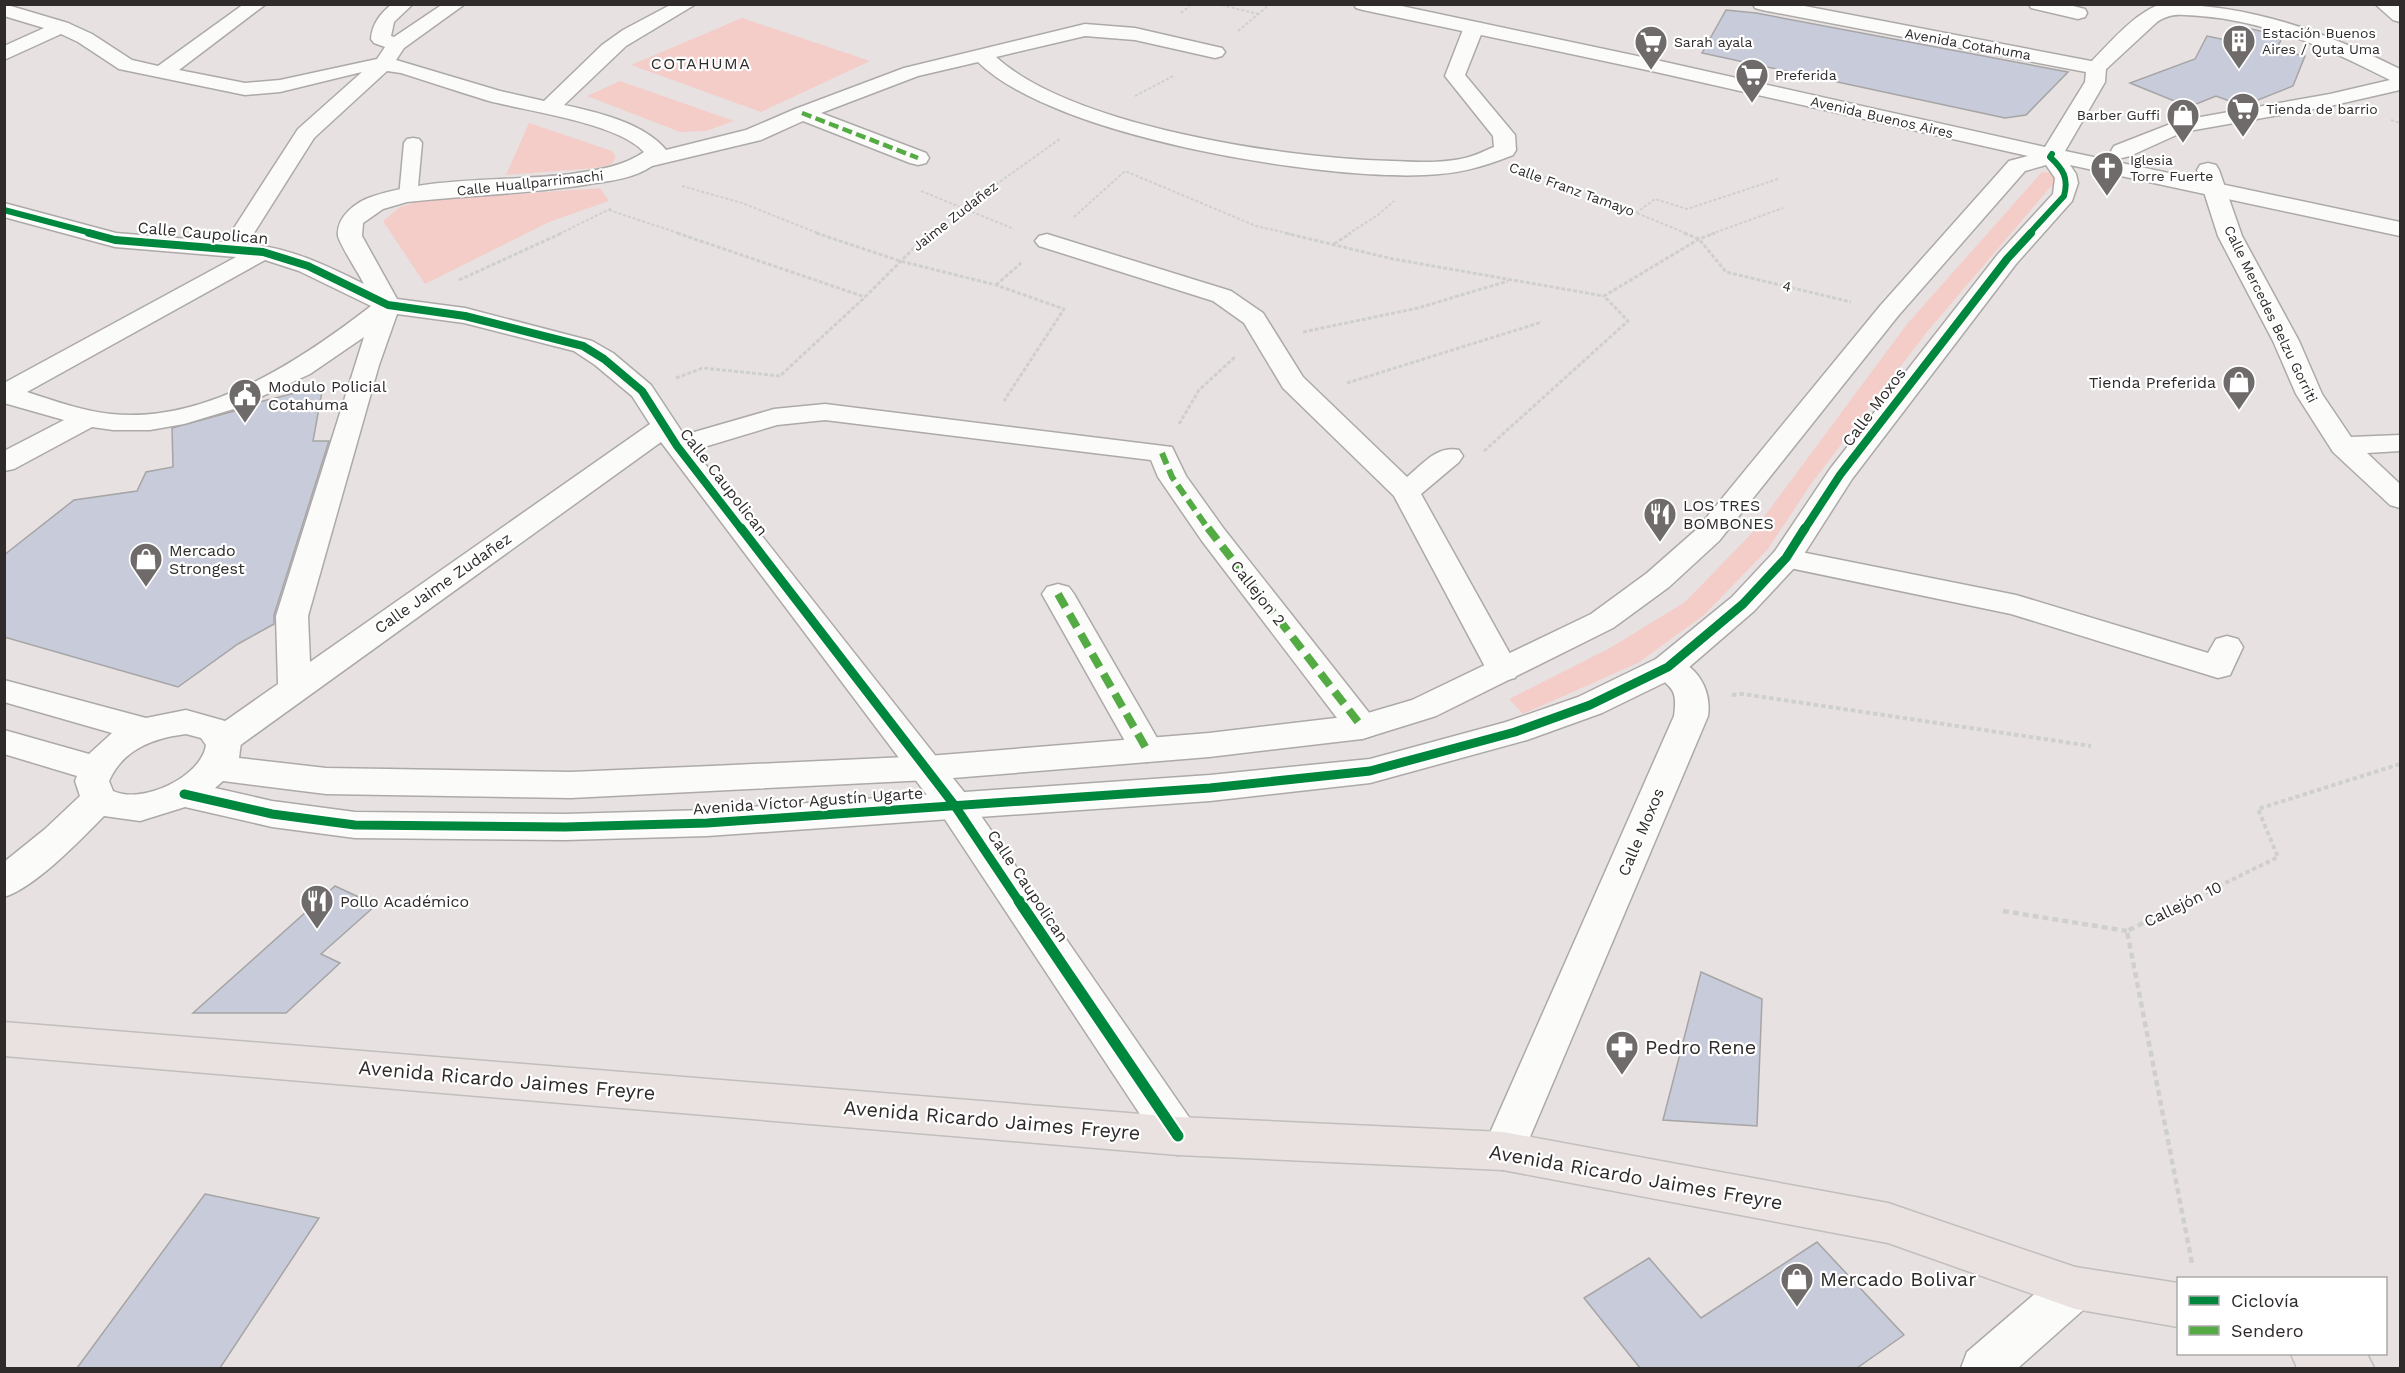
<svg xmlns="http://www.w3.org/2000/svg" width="2405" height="1373" viewBox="0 0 2405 1373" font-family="'Work Sans',sans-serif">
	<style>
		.green { fill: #f4ccc8 }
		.building { fill: #c7cbda; stroke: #a6a4a4; stroke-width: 1.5 }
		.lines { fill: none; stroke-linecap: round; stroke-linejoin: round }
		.lane-casing { stroke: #ada9a9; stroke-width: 3 }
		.street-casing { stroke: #ada9a9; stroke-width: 3 }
		.secondary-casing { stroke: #ada9a9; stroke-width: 3 }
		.primary-casing { stroke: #c1bebe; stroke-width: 3 }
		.path-far3 { stroke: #d0cfcf; stroke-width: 2; stroke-dasharray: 3 2; stroke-linecap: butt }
		.path-far2 { stroke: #d0cfcf; stroke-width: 3; stroke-dasharray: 4 2; stroke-linecap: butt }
		.path-far1 { stroke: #d0cfcf; stroke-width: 4; stroke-dasharray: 4.5 3; stroke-linecap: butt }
		.path { stroke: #d0cfcf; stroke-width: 4.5; stroke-dasharray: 6 4; stroke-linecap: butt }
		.lane { fill: #fbfbfa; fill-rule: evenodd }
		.street { fill: #fbfbfa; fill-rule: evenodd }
		.secondary { fill: #fbfbfa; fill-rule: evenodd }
		.primary { fill: #eae2e1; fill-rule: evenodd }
		.quiet-far2 { stroke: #54ab44; stroke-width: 4.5; stroke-dasharray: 10 4.5; stroke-linecap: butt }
		.quiet-far1 { stroke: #54ab44; stroke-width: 6; stroke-dasharray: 12 6; stroke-linecap: butt }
		.quiet { stroke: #54ab44; stroke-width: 8; stroke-dasharray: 15 8; stroke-linecap: butt }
		.cycleway-far3-casing { stroke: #fff; stroke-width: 8 }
		.cycleway-far2-casing { stroke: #fff; stroke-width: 10 }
		.cycleway-far1-casing { stroke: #fff; stroke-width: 13 }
		.cycleway-casing { stroke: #fff; stroke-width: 15 }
		.cycleway-far3 { stroke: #00873e; stroke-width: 6 }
		.cycleway-far2 { stroke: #00873e; stroke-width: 8 }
		.cycleway-far1 { stroke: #00873e; stroke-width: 9 }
		.cycleway { stroke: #00873e; stroke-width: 11 }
		.labels { text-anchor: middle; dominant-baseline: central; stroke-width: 4.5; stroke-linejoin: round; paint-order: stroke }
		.far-poi-label { font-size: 14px; fill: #2e2b2a; stroke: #fff; text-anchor: start }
		.far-street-label { font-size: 14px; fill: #2e2b2a; stroke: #fff }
		.far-quarter-label { font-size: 16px; letter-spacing: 1.5px; fill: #2e2b2a; stroke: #fff }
		.street-label { font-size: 16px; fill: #2e2b2a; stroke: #fff }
		.poi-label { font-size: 16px; fill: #2e2b2a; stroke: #fff; text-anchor: start }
		.near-poi-label { font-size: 20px; fill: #2e2b2a; stroke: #fff; text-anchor: start }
		.near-street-label { font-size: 20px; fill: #2e2b2a; stroke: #fff }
	</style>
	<rect width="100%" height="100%" fill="#e7e2e1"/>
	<g class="green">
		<polygon points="742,18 870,61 761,112 631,65"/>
		<polygon points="620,81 734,121 706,131 680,132 587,96"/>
		<polygon points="529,123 612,151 616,157 612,164 596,168 506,175"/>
		<polygon points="2042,172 2052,173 2059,177 1926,333 1811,484 1768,549 1704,615 1638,663 1523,714 1509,699 1610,648 1685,602 1752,533 1907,324"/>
		<polygon points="600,188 609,201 549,222 425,284 383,221 400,207 421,201"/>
	</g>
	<g class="building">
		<polygon points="1726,10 1756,13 2068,72 2026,115 2005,118 1702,53"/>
		<polygon points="2242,27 2283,36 2276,50 2305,56 2293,86 2243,106 2216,96 2189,107 2130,83 2195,59 2207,36 2236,42"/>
		<polygon points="323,386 313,441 329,441 274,615 274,624 238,644 178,687 4,637 4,555 74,500 137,491 146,472 173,467 172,428 238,410 251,404"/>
		<polygon points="335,886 376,905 321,954 340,963 286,1013 193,1013"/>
		<polygon points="1701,972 1762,999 1757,1126 1663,1120"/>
		<polygon points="205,1194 319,1218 220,1368 77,1368"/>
		<polygon points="1817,1242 1904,1335 1857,1368 1640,1368 1584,1298 1649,1258 1701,1318"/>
	</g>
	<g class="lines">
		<g class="lane-casing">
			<polygon id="lane" points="413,138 419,139 422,143 417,197 415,201 401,201 399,197 404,143 407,139"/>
		</g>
		<g class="street-casing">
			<g id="street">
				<path d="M4 4 68 23 92 34 132 60 158 66 244 4H266L179 70 245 83 280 80 377 59 385 47 374 43 371 39C372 24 380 14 392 4H413L394 22 391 36 394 37 443 4H465L404 48 396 60 500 91 544 101 602 45 623 30 672 4H696L626 46 564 105C597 112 644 123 666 150L746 130 795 109 904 68 1085 24 1135 28 1222 48 1225 52 1222 56 1215 58 1135 40 1085 36 996 57C1073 127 1289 159 1392 161 1416 162 1444 164 1469 157 1477 155 1486 150 1494 147L1493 136 1445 76 1464 27 1467 23H1481L1484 27 1465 75 1515 135 1516 150 1513 155C1483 167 1458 174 1425 175 1319 180 1054 137 978 62L918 76 821 113 926 153 929 158 926 163 918 165 910 163 803 121 761 140 652 166C635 178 610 181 590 184 530 194 468 195 407 202L383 209 363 223 362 236 397 299 465 308 592 341 613 353 651 385 684 435 774 409 825 404 1172 447 1186 476 1224 529 1374 719 1379 727 1374 735 1362 739 1350 735 1202 541 1158 477 1151 460 825 420 777 425 694 450 968 797 1193 1123 1199 1136 1193 1149 1178 1155 1163 1149 942 815 661 442 235 749 223 752 211 749 206 740 211 731 278 684 276 616 364 337 310 374 237 408 184 424 150 430H113L92 427 14 469 4 471V451L64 420 4 403V383L236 257 115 247 4 217V203L116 233 225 242 298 129 362 72 280 92 245 95 119 69 78 42 61 34 4 60V46L44 28 4 16ZM387 71 401 73C430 82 459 92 489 101 527 111 618 123 644 152 622 167 597 170 571 174 506 182 434 176 371 197 356 202 336 217 338 236 340 245 359 274 364 284 327 266 289 247 247 244L314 138ZM265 260 299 271 371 306C300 361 205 424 111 414 82 411 55 401 27 392ZM397 314 464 323 574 351 595 365 632 396 650 424 310 662 308 616 379 365Z"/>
				<polygon points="2029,4 2065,4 2085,9 2087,13 2085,17 2078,19 2031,8"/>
				<path d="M2161 4C2249 4 2323 31 2400 69V90L2330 106 2183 132 2130 156 2122 158 2114 156 2111 151 2114 146 2178 121 2330 94 2390 80C2331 50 2268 21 2200 16 2183 15 2171 12 2157 22L2103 72H2089L2086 68 2089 64C2110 43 2133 14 2161 4Z"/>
				<polygon points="2375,4 2397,4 2400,7 2400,22 2393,20"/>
				<polygon points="2208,163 2216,165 2219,170 2242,236 2299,341 2322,394 2351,437 2400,435 2400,451 2367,453 2400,484 2400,508 2390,505 2333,452 2296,394 2273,341 2218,236 2197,170 2200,165"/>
				<path d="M1047 234 1231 291 1263 313 1303 377 1407 477C1423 464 1437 445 1459 450L1463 456 1459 462 1421 494 1519 670 1515 678 1503 681 1491 678 1394 496 1283 388 1244 323 1213 301 1039 246 1035 241 1039 236Z"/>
				<polygon points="1786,549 2016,595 2208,653 2216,639 2227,636 2238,639 2243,647 2230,675 2218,678 2011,614 1775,565 1771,558 1775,551"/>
				<polygon points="1058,584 1069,587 1074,594 1164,750 1159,759 1147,762 1135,759 1130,750 1042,594 1047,587"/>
				<path d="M1668 656C1696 664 1712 688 1708 716L1524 1151 1518 1164 1503 1170 1488 1164 1482 1151 1674 716C1679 682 1666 690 1652 667L1656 659Z"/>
				<polygon points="2075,1267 2091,1273 2098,1288 2091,1303 2018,1368 1961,1368 1967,1352 2059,1273"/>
			</g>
		</g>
		<g class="secondary-casing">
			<path id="secondary" d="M1354 4H1392L1656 60 2045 147 2085 82 2086 72 1762 10 1755 8 1753 4H1794L2096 62 2103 64 2106 68 2105 82 2065 151 2400 222V236L2070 165 2076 174 2078 183 2072 201 2016 264 1852 479 1797 565 1754 611 1680 675 1602 713 1527 740 1370 783 1210 801 707 836 565 840 355 838 272 827 185 807 140 821 104 816C80 840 36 887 4 897V862L45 829 80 796 75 781 77 776 4 754V730L89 754 112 733 4 702V680L146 718 186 710 225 721 241 742 239 758 326 768 571 772 712 766 928 756 1209 733 1361 715 1412 700 1591 614 1647 573 1697 529 1880 306 2009 161 2028 156 1656 72 1363 10 1356 8ZM2046 165 2055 178 2053 194 1998 254 1830 469 1775 551 1732 597 1656 659 1578 697 1506 722 1370 759 1210 775 707 810 565 814 355 812 272 801 215 788 223 781 326 794 571 798 928 780 1209 757 1362 739 1436 716 1613 628 1669 587 1719 541 1898 316 2025 171ZM186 734 201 738 206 745C202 776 143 805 113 791L109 781C123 749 154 738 186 734Z"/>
		</g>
		<g class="primary-casing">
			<g id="primary">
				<polygon points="4,1022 1178,1117 1503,1132 1888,1203 2075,1267 2178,1283 2178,1327 2075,1309 1888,1243 1503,1170 1178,1155 4,1056"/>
				<polygon points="2291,1354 2367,1354 2374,1368 2297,1368"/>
			</g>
		</g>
		<g class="path-far3">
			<polyline points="1217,4 1258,14"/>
			<polyline points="1181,13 1192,4"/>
			<polyline points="1238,31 1270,4"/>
			<polyline points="1135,96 1173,76"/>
			<polyline points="2391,120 2400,123"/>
			<polyline points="1530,172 1568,185 1688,234"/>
			<polyline points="682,186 742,203 820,234"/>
			<polyline points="921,191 1014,229"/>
			<polyline points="609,210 681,234"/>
			<polyline points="1636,213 1655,199 1687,209 1778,179"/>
			<polyline points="1074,217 1125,171 1256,226 1291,234"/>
			<polyline points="559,234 612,208"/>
			<polyline points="927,234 1061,138"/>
			<polyline points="1348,234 1378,215 1394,201"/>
			<polyline points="1711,234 1783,208"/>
		</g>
		<g class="path-far2">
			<polyline points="677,233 865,297"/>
			<polyline points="816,233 900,261 996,285 1064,309 1004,401"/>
			<polyline points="1285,233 1393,259 1604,296"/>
			<polyline points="1684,233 1699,239 1726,272 1851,302"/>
			<polyline points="1334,244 1351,233"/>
			<polyline points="459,280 562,233"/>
			<polyline points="996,285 1021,263"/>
			<polyline points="1303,332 1418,308 1508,281"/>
			<polyline points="676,378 703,368 780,376 865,297 929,233"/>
			<polyline points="1347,383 1542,322"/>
			<polyline points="1179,424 1199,390 1235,357"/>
			<polyline points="1484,451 1628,321 1604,296 1699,239 1715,233"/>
		</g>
		<g class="path-far1">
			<polyline points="1732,695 1743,694 2091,746"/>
			<polyline points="2185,903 2278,857 2258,809 2400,764"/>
		</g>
		<g class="path">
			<polyline points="2188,901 2127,931 2192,1263"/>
			<polyline points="2003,911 2127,931"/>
		</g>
		<use href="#lane" class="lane"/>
		<use href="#street" class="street"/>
		<use href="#secondary" class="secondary"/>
		<use href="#primary" class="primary"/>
		<polyline class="quiet-far2" points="802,113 918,158"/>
		<polyline class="quiet-far1" points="1162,453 1172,477 1209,530"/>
		<g class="quiet">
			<polyline points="1208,528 1362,727"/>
			<polyline points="1058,594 1147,750"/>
		</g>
		<g class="cycleway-far3-casing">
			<g id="cycleway-far3">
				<polyline points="4,210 95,234"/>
				<path d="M2029 234 2064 196C2069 178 2063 169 2050 157L2052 154"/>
			</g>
		</g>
		<g class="cycleway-far2-casing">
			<g id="cycleway-far2">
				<polyline points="89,233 115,240 263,252 308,266 388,305 465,316 583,346 604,359 642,391 677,446 742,530"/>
				<polyline points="1804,530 1840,475 2007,259 2031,233"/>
			</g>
		</g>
		<g class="cycleway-far1-casing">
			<g id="cycleway-far1">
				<polyline points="741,528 955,806 1020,903"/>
				<polyline points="184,794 272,814 355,825 565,827 707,823 1210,788 1370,771 1515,732 1590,705 1668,667 1743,604 1786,558 1805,528"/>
			</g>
		</g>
		<g class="cycleway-casing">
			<polyline id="cycleway" points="1019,901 1178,1136"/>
		</g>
		<use href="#cycleway-far3" class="cycleway-far3"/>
		<use href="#cycleway-far2" class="cycleway-far2"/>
		<use href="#cycleway-far1" class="cycleway-far1"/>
		<use href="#cycleway" class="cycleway"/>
	</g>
	<defs>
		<g id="building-pin" transform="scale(1.725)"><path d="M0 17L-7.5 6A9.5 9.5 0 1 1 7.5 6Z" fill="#6f6b6a" stroke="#fff"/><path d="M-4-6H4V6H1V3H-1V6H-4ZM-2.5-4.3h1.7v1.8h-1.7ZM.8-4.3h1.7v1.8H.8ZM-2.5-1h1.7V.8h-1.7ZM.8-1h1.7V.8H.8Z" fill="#fff"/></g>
		<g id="supermarket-pin" transform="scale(1.725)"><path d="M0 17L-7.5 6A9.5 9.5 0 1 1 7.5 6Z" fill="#6f6b6a" stroke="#fff"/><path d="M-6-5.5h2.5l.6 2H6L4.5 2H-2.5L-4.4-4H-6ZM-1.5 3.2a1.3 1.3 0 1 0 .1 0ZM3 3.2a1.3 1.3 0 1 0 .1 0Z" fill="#fff"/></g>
		<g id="shop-pin" transform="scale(1.725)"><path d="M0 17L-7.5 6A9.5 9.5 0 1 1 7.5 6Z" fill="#6f6b6a" stroke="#fff"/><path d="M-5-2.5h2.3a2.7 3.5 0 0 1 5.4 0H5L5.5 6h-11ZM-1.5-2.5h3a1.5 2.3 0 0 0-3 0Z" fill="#fff"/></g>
		<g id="church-pin" transform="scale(1.725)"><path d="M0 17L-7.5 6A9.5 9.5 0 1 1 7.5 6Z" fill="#6f6b6a" stroke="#fff"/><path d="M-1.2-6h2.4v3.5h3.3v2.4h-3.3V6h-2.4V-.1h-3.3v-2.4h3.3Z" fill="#fff"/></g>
		<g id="civic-pin" transform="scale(1.725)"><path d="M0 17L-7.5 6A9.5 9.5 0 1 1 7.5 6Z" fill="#6f6b6a" stroke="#fff"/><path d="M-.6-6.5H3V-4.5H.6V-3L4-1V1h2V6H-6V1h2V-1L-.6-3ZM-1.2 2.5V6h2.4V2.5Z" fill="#fff"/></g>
		<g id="restaurant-pin" transform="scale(1.725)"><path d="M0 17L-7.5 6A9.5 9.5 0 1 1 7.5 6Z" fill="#6f6b6a" stroke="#fff"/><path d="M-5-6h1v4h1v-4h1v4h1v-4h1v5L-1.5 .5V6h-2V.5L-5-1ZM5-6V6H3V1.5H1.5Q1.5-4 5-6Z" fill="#fff"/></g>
		<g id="pharmacy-pin" transform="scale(1.725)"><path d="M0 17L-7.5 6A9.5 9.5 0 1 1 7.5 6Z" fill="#6f6b6a" stroke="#fff"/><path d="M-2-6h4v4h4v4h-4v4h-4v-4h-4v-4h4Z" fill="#fff"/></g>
	</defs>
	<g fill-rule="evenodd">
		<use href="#building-pin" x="2239" y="41"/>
		<use href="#supermarket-pin" x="1651" y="42"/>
		<use href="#supermarket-pin" x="1752" y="75"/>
		<use href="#supermarket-pin" x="2243" y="109"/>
		<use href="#shop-pin" x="2183" y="115"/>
		<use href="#church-pin" x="2107" y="168"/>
		<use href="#shop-pin" x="2239" y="382"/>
		<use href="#civic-pin" x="245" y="395"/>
		<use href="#restaurant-pin" x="1660" y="514"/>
		<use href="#shop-pin" x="146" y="559"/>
		<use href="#restaurant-pin" x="317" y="901"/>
		<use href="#pharmacy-pin" x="1622" y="1047"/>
		<use href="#shop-pin" x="1797" y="1279"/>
	</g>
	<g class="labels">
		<g class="far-poi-label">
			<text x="2262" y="33">Estación Buenos<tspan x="2262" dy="16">Aires / Quta Uma</tspan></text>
			<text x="1674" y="42">Sarah ayala</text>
			<text x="1775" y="75">Preferida</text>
			<text x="2266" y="109">Tienda de barrio</text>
			<text x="2160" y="115" text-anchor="end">Barber Guffi</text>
			<text x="2130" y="160">Iglesia<tspan x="2130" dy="16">Torre Fuerte</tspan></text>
		</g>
		<g class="far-street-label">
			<text transform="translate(1968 44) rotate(10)">Avenida Cotahuma</text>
			<text transform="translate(1882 117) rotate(13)">Avenida Buenos Aires</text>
			<text transform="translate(530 183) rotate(-6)">Calle Huallparrimachi</text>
			<text transform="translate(1572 189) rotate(20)">Calle Franz Tamayo</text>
			<text transform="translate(955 216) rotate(-38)">Jaime Zudañez</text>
			<text transform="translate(1787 286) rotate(13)">4</text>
			<text transform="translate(2271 314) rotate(64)">Calle Mercedes Belzu Gorriti</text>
		</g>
		<g class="far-quarter-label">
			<text x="701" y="63">COTAHUMA</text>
		</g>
		<g class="street-label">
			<text transform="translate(203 233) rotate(5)">Calle Caupolican</text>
			<text transform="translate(1874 407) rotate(-53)">Calle Moxos</text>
			<text transform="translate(724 482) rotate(52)">Calle Caupolican</text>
			<text transform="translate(443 583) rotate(-35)">Calle Jaime Zudañez</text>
			<text transform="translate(1258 593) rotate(52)">Callejon 2</text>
			<text transform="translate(808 801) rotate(-4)">Avenida Víctor Agustín Ugarte</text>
			<text transform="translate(1641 832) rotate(-67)">Calle Moxos</text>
			<text transform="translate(1028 886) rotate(56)">Calle Caupolican</text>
			<text transform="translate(2183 904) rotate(-26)">Callejón 10</text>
		</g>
		<g class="poi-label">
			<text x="2216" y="382" text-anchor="end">Tienda Preferida</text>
			<text x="268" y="386">Modulo Policial<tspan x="268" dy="18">Cotahuma</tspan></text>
			<text x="1683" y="505">LOS TRES<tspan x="1683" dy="18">BOMBONES</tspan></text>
			<text x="169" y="550">Mercado<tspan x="169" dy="18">Strongest</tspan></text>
			<text x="340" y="901">Pollo Académico</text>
		</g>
		<g class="near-poi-label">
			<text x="1645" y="1047">Pedro Rene</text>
			<text x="1820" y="1279">Mercado Bolivar</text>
		</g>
		<g class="near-street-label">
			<text transform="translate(507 1080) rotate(5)">Avenida Ricardo Jaimes Freyre</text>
			<text transform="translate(992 1120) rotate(5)">Avenida Ricardo Jaimes Freyre</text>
			<text transform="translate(1636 1177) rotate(10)">Avenida Ricardo Jaimes Freyre</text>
		</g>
	</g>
	<rect width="2405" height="1373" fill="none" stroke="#2e2b2a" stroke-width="12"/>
	<rect x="2177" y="1277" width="210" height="78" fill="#ffffff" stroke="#abaaaa" stroke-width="1.5"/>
	<rect x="2189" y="1296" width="30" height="9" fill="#00873e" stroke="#abaaaa" stroke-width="1.5"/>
	<text x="2231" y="1307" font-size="18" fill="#2e2b2a">Ciclovía</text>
	<rect x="2189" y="1326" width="30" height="9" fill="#54ab44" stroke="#abaaaa" stroke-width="1.5"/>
	<text x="2231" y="1337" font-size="18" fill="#2e2b2a">Sendero</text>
</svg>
